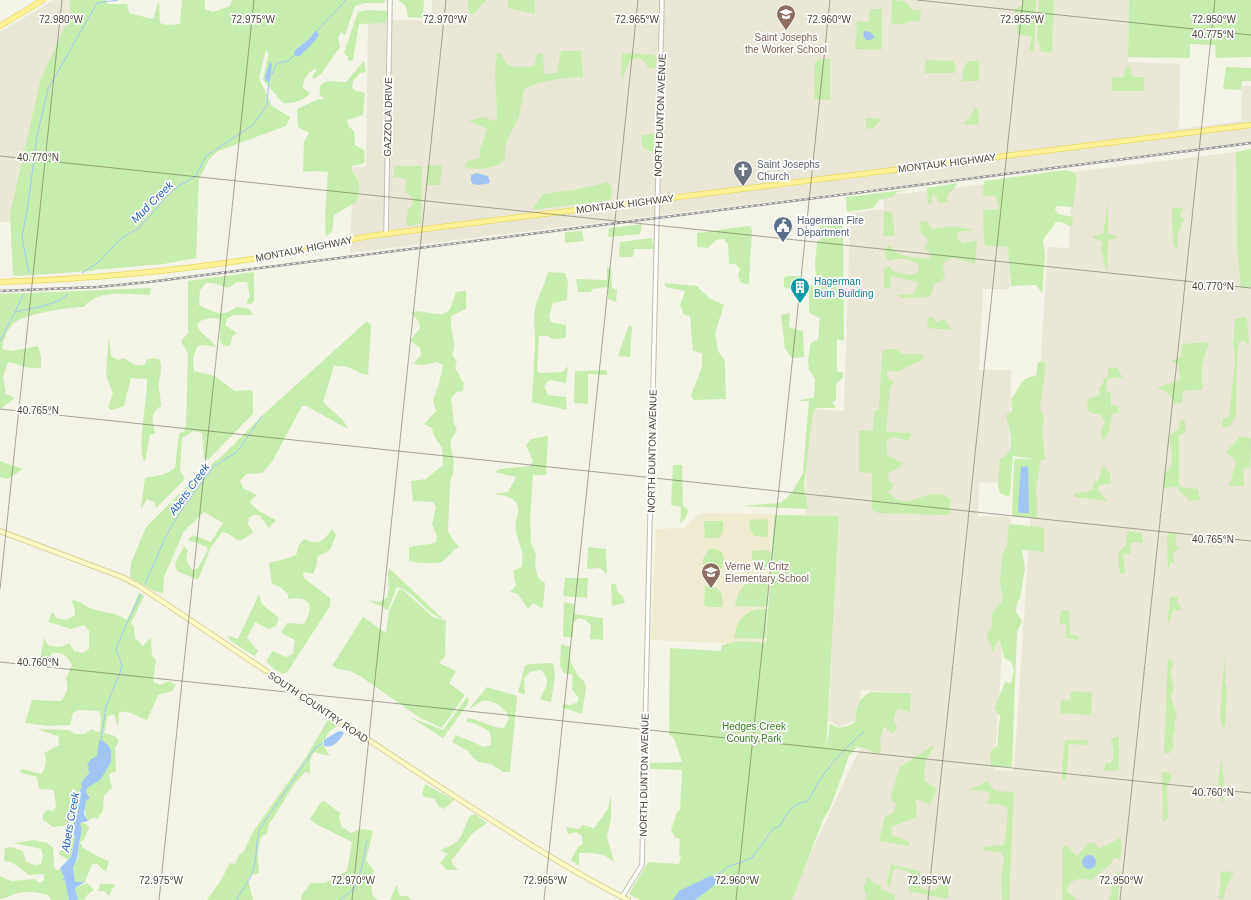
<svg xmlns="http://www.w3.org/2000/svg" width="1251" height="900" viewBox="0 0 1251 900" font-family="Arial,sans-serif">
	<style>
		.residential { fill: #eae7d6 }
		.education { fill: #f0ecd1 }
		.green { fill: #c7edae; fill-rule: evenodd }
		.water { fill: #a1c6f6 }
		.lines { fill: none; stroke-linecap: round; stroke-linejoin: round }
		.stream { stroke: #a1c6f6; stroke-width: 1 }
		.tertiary-casing { stroke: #c2beaa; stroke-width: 5.5 }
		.secondary-casing { stroke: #d9d295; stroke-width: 6 }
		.primary-casing { stroke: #edd95f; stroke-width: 6 }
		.tertiary { stroke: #fff; stroke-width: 3.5 }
		.secondary { stroke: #fffbc9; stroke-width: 4 }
		.primary { stroke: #fff298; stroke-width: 4.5 }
		.rail-casing { stroke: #989898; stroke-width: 2.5 }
		.rail { stroke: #fff; stroke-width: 1; stroke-dasharray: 3; stroke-linecap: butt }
		.ticks { fill: none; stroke: #4a4536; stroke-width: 1; stroke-opacity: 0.45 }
		.labels { text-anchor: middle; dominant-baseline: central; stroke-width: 3.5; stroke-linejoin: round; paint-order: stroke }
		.education-label { font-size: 10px; fill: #785e54; stroke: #fff }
		.street-label { font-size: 10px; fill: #4a4536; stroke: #fff }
		.worship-label { font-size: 10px; fill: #5b616d; stroke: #fff; text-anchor: start }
		.service-label { font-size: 10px; fill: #4e5e75; stroke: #fff; text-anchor: start }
		.culture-label { font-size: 10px; fill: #0d838f; stroke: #fff; text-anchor: start }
		.park-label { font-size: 10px; fill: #388124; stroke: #fff }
		.water-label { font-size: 11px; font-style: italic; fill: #2666bf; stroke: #fff }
		.ticks-label { font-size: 10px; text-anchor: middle; fill: #4a4536; stroke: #fff; stroke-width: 3.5; stroke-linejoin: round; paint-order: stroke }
	</style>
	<rect width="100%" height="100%" fill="#f5f4e9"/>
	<g class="residential">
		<polygon points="54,0 67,0 77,13 13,222 0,222 0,32"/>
		<polygon points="432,0 1129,0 1128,62 1180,64 1179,129 1241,121 1242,86 1251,86 1251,143 350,253 353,167 366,167 368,19 432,21"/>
		<polygon points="1236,152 1237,247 1242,289 1251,287 1251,900 789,900 860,748 889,726 890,703 909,693 861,690 860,718 839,727 828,720 839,516 805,515 808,409 844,411 850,213 884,209 883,196 985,184 1002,194 1001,214 985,214 985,244 1011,245 1009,289 983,289 979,370 1011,370 1009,483 979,482 978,516 1011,517 994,770 1014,771 1048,247 1069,248 1072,172"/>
	</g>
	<polygon class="education" points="703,513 773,514 765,645 651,640 656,529 684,528 697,515"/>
	<g class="green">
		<path d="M69 0H106L108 4H127L129 13 153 19 159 0 160 23 167 25 180 24 182 0H205V9L213 12 230 6 232 0H386L383 3H365L355 6 345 35 341 32 338 38 340 47 321 74 314 79 312 77 317 69C308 71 303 79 303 88L310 93C304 101 292 104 283 103L263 80 268 56V52L266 50 259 78 272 106 290 117 286 126 218 151 210 158 199 179 196 258 164 264 95 270 93 271 17 276 13 275 10 214 41 78 71 14ZM316 30C315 43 308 47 300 56H295L294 51 309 39Z"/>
		<polygon points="398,0 424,0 423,18 408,17 406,6"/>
		<polygon points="468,0 486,0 474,14 469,14"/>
		<polygon points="508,0 535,0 535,14 508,8"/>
		<polygon points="892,0 905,1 911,9 921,11 920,21 906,22 905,24 891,24"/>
		<polygon points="1022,0 1036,0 1034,51 1029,50 1032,37 1017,34 1015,9 1022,5"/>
		<polygon points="1039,0 1054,0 1052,52 1050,53 1041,51 1037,36"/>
		<polygon points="1129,0 1251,0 1251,57 1216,58 1215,45 1190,44 1190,58 1128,57"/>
		<polygon points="870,9 882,9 882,48 881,50 855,49 857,21 868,22"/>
		<polygon points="366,10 388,11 386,23 359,24 353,60 348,61 348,57 344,53 358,12"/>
		<path d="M561 51H581L583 77C564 78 541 80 524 89L519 117 505 145V159C496 169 477 171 464 167L468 161 480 158V149L487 129 469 121 483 117 495 121 497 116 495 71 497 53 502 55 506 64 517 67 534 66 537 55 543 53 544 73 552 74 557 72Z"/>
		<path d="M628 53 654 55 657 60 656 68H648C646 60 638 57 630 60L623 77H621L622 54Z"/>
		<polygon points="820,59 830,59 830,100 814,99 815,62"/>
		<polygon points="926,60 954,61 956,72 954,73 924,73"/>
		<path d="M364 61 366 72 360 73 353 81 352 88 354 90 365 93 363 115 347 120 348 126 354 131 355 145 364 150 365 161 362 164 352 166C352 173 355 175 358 181 361 187 358 195 356 202L334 215 332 232 326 236 325 219 328 172 316 171 303 172 304 142 309 133 298 127 297 109 319 99H325L320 96C317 75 334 83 346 82Z"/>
		<polygon points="968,61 979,61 979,81 962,81 964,68"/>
		<polygon points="1130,66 1132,77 1144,77 1144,91 1112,91 1112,78 1124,77 1125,69"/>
		<polygon points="1226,67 1251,68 1251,81 1242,81 1241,90 1223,89"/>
		<polygon points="975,107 979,110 978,125 963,124 970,118"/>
		<polygon points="866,118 881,119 874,128 866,129"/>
		<polygon points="656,133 655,147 653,152 643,148 641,136"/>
		<polygon points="1251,149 1251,287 1241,289 1237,247 1236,152"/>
		<polygon points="427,165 442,166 440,185 427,185"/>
		<polygon points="395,166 422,166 421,223 411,226 406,225 408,209 413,205 411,196 405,192 406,181 405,178 393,177"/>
		<polygon points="1065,170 1073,172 1077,176 1073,207 1057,206 1055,209 1058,214 1073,217 1072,227 1061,222 1056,222 1043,240 1045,257 1042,293 1036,285 1011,286 1008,247 987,246 984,243 983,210 999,209 995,196 983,196 984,181"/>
		<path d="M608 182C613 187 613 194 610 200L532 210C535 204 539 201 543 194L574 190Z"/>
		<polygon points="958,183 947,196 947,202 940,203 934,194 931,199 932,203 928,204 927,188"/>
		<polygon points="913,189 897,192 893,197 879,200 873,208 847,212 846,197"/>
		<polygon points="1108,202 1108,233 1118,237 1108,241 1107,272 1101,249 1103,242 1092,237 1103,233"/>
		<polygon points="1174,207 1183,208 1180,215 1185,221 1182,222 1181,228 1177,234 1177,251 1173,244 1172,210"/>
		<polygon points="884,211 892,213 895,234 895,236 883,236"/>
		<polygon points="826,216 837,217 843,222 844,341 837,339 837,371 843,373 843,377 836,385 836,400 832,402 836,408 816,408 813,412 804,485 808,509 739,506 780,503 791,494 803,473 809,401 797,401 814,397 815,379 809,369 808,360 810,344 818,339 820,318 809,313 809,286 815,285 817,282 815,266 817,241 821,239 819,220"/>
		<path d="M919 221 927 222 932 229 952 226 974 230 958 232 957 239 964 243 977 240 975 264 954 258 946 260 943 265 945 276 941 281 935 283 930 297 903 298 897 295 913 294 918 285 917 282 891 276 890 289 884 288V268L889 266 894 272 911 275 918 272 919 265C910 258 897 257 887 261L884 250 889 245C898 257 915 259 930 258L929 252 925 248 928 241 921 232Z"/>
		<polygon points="642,224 640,234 608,237 609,228"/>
		<polygon points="747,226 751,227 752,231 749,284 741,283 738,275 740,269 735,264 729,264 728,245 724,239 716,240 708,248 697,247 697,233"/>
		<polygon points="582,231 584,241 565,243 565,232"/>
		<polygon points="652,238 654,249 634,249 633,257 619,257 620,242"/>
		<polygon points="607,267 611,269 612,288 617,290 616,302 608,299 608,287 592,289 591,292 578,292 576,279 607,280"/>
		<path d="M254 272V301L251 304 246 303 250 296 247 282H237L228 288 213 283H206L200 290 199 305C206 309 220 316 228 312 231 311 234 308 237 307L249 309 253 315H233L227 319 225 325 237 333 233 335 230 346H224L220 342V319L209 318 200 321 197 325C201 336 211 338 216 347L205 345 198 346 193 357 194 371 214 376 235 391 249 390 253 392V414L208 460 204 458 202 433 194 431 182 438 180 471 184 477 183 481 156 508 154 502 147 499 141 509 145 478 165 474 175 468 179 434 184 431 186 424 188 354 181 341 188 333V281Z"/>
		<path d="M548 272 565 273 568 282 567 300 553 303 549 317 551 322 566 325V338L553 339 548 336H539L537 371 540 373 563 372 568 366 566 383 549 380 544 386 548 395 566 397 567 410 532 402C533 383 534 365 535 346 536 334 533 322 535 310 537 296 545 286 548 272Z"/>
		<polygon points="787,276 800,276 801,287 791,289 784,287 784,278"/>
		<polygon points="664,283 697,286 709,298 724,305 715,333 718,351 725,361 726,399 694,400 691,395 702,367 702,353 693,351 690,316 684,315 680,305 685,291 666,287"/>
		<path d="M151 288 150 295C130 295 98 288 84 307 70 307 22 314 13 324 7 330 3 341 2 349L12 351 38 346 41 357V367C29 371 20 364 8 362L3 377 6 394 15 398 0 409V294Z"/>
		<path d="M466 291V309L451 316C449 331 458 341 452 355L457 362 455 368 464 384 463 391 455 393 451 398 454 424 457 429 450 442 454 464 453 473 450 481 448 531 452 539 459 547C451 551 448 559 441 562 436 564 415 563 409 561V547L436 543 437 536 432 524 436 507 433 502 413 501 411 481 426 479 443 465 442 448 434 436 432 428 424 424 436 411 433 400 439 384 443 365 437 362 424 365 413 364 421 355 420 348 410 341 420 328 419 322 411 312C424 308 441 320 449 310 452 306 454 297 456 292Z"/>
		<polygon points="790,313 789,327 803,331 804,357 792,358 785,349 781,315"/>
		<polygon points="929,317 932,317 936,322 944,319 952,330 927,328"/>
		<polygon points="1245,317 1247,319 1249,344 1247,344 1244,341 1239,342 1237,357 1236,415 1230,426 1222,428 1223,418 1229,418 1235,361 1233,345 1235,319"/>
		<path d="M366 322H368L371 325 368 375C353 372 353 365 334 366L323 402 343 420 348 429 306 406H302L272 462 262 473 246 474 240 481 243 488 257 495 249 502 259 511 276 520 269 528 259 515H254L249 518 248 524 253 532C234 549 237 534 222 532L211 547 198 580 177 571 175 564 184 546 188 551C185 560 187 564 193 570L198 568 208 550 207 547 188 540 193 535 211 542 223 523 204 512 184 531 164 577 163 593 154 591 130 577 131 563 146 527 198 475 223 455 266 412Z"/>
		<polygon points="629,325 632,327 630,357 618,356"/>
		<path d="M109 335 111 356 118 360 124 358C131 363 137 368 145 364L146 360 154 358 160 360C162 369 160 375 159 383 158 388 161 397 161 406 149 414 153 422 155 433L150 435 145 462C136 451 148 396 147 379L131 378 124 406 111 410 108 407 113 393 106 376Z"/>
		<path d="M1209 342 1202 366V390L1183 391 1182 403 1174 404C1171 395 1167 391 1157 388L1180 380 1178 364 1171 361 1181 357 1182 344Z"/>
		<path d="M886 349H895L903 354H921L925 358C916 364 906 366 899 372L889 371 886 373 889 379 894 381 890 388 886 432 911 433 909 441 893 437 887 440V455L903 463 900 467 888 473 889 481 894 485 888 492C891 494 894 498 898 500 914 507 933 483 951 500L949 514 947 515 878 513 872 510V473L859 472V431L873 430 874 411 879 409 882 353Z"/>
		<path d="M1043 361 1046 365 1040 408 1044 419 1042 429 1045 460H1041L1035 495H1037V518L1012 516 1014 459H1034L1013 456 1010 493 1008 497 1000 493 998 486 1000 459C1018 453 1009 428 1006 415L1012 411 1011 399C1021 387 1019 378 1036 376L1038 362Z"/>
		<polygon points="1118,367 1120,374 1124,377 1107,379 1106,391 1111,393 1111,405 1118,407 1119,413 1112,414 1109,431 1103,441 1101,432 1105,421 1100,414 1094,414 1088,411 1087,399 1095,397 1100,394 1099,387 1103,384 1104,378 1108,377 1108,369"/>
		<polygon points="607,370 607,375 588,374 588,404 574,403 575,371"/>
		<polygon points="1185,420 1185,433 1179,435 1179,483 1180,487 1198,489 1200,500 1188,501 1187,497 1181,493 1178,487 1163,488 1164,474 1170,468 1172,456 1170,446 1170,435 1179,429 1180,421"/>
		<path d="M548 436 546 475H533L530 520 531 543 536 555 535 565 538 578 545 583 543 609 533 603 528 609 518 594 510 592 516 585 513 571 521 567C527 551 513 536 516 522 517 514 521 509 515 502 510 495 500 495 493 494L508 492 516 477 494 472 500 469 530 466 533 462 526 445 531 439Z"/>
		<path d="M1239 437 1251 438 1250 468 1243 469 1244 486H1229L1236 463 1233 458 1226 452C1230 446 1235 444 1239 437Z"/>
		<polygon points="0,461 23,469 8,479 0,477"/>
		<polygon points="673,465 682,465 683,506 688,510 686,518 680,523 681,507 671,505"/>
		<polygon points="1103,465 1110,474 1111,483 1099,485 1098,490 1107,501 1075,497 1074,493 1088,492 1093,489 1094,482 1098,480"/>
		<path d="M774 515 839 516 826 750 830 723C837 731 847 727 855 722 857 708 857 698 871 692L911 693 910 712 898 709C893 716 892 721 898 728L892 733 884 727 880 740 881 751 878 754 864 748 857 747 849 756 831 806 823 820 792 900H640L629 894 648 862 679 864 681 856H679L680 839 675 837 671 830 677 812 680 810 682 770 650 769V763L682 762 674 738 669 735 670 648 721 651 722 645 739 641 766 643Z"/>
		<polygon points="765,519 768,521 768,537 754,536 749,527 750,520"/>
		<polygon points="704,521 723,521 723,531 719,538 705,538"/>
		<polygon points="1009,524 1042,527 1044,529 1044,552 1022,550 1025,569 1020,598 1017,603 1016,612 1022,621 1017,632 1012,767 991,767 990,753 993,748 997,747 1000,716 994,708 1005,682 1011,683 1014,669 1011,662 1004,658 1000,641 997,641 992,654 992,645 986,638 988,632 992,628 992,613 1003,600 1000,584 1002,555 1007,546"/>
		<path d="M332 529 336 535 330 550 318 556 316 567 313 574 303 572 304 578 330 598V606L288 671 283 674 274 669 266 661 273 651 286 657 293 654 295 640 281 633 287 623 304 624C315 606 310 595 288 599V594L280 587 272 584 269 563C278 560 288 559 296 555L299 545 304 539C318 546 324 541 332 529Z"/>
		<polygon points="1127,531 1142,533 1143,543 1131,542 1130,554 1123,554 1125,573 1120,574 1118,557 1120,550 1126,546"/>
		<polygon points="1170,532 1177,534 1175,544 1179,549 1173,553 1173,558 1176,563 1171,562 1168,571 1167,536"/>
		<polygon points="588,547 606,549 607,574 600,568 587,569"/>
		<polygon points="709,549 715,549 722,552 724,559 722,568 714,573 703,565 703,559"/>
		<polygon points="767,550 771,552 770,568 756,567 752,558 752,551"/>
		<path d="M389 568 443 619C424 613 415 591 397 587L388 610 368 600 379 602 387 598C391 585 386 581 389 568Z"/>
		<path d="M757 577H769L767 605 764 607 735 606C738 590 743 584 757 577Z"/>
		<polygon points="565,578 588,578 587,598 563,596"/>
		<polygon points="611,584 616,584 617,592 623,596 625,603 612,606"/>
		<path d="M705 586C720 586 724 592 722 607H707L704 604Z"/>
		<polygon points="399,589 403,590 433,617 446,621 445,656 439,663 456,671 449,683 465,695 442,728 420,718 360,676 350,671 338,669 332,666 363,617 386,633 389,611"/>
		<path d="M139 593 144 596 131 623 134 627 135 638 143 646 151 637 152 655 156 660 153 682 160 685 169 681 176 685 172 691 158 695 147 720C137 717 131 710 119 712L118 727 114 714 108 716 104 733 115 736 119 741 115 748 116 771 109 774 112 788 104 795 103 811 97 819 94 817 88 821C84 813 84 803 89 796L86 792 90 772C86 781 79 786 81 797L77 804 79 806 73 827 67 828 65 826 53 827 43 820V814L48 810 53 811 56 807 54 790 39 789 37 777 19 772 22 769 41 774C46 769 47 758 44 753L59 745 58 736 37 729 69 730 75 734H85L91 729 97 732 100 731 101 717 99 711 79 710 73 713 70 725 48 726 25 723 32 700 61 701C67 694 69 688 66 679L72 665C67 655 62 652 52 653L44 668 41 667V652L44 638 48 645C56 647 62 648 69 643L74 651 82 653 89 649V631L84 625 71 629 48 622 52 612 57 618 66 620 74 616 75 610 72 602 73 600C81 601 84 606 90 608 102 613 116 612 127 620Z"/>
		<polygon points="259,594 262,604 279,618 276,626 269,629 255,622 247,638 258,651 254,656 231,641 227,635 238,639"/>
		<polygon points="1178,596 1177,604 1181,606 1180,612 1179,610 1173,610 1167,629 1170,597"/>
		<polygon points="564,602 574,604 575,614 603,618 603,640 590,639 591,626 586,620 579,618 573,623 573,637 563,637"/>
		<path d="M756 609H767L766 637 763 639 734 638C737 622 741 615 756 609Z"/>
		<polygon points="1069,610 1070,634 1080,637 1077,640 1065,638 1067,624 1059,624 1061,611"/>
		<polygon points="561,644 570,647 570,661 579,677 584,681 586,688 582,714 561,707 564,704 570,705 578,702 578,697 572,689 573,675 564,673 560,666"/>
		<polygon points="1225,654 1225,684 1227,688 1225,726 1222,727 1220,715"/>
		<polygon points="1168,658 1172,661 1173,667 1170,671 1174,688 1171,697 1173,704 1177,717 1174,724 1175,731 1173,735 1174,739 1172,740 1174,748 1170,753 1164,753"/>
		<path d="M553 663 555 675 551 702 540 699C546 686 552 682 541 670L530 672 524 678 525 694 518 692 525 666 528 664Z"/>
		<path d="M487 687 517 696 510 772H503L491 764 479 762 473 758 468 751 452 742 456 735 484 747 491 745V738L489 731 474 723 466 722 468 718C480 720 492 728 504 728L509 718C506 709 494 699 483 701 478 702 474 707 469 709Z"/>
		<polygon points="1071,691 1092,693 1091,715 1060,713 1061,700 1070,701"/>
		<polygon points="467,697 469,700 467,705 443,738 410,717 443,730"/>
		<path d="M329 718 337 726 329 732 322 743 330 756 314 752 310 760V773L305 772 295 783 268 826 267 834 263 835C256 847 258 859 259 873L251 875 248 879 253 900H207L221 880 230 863 235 864 239 855 244 851 254 830 306 757Z"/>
		<path d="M1119 736V770L1104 771 1106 763H1111C1115 754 1113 749 1111 740L1113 738Z"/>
		<polygon points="1066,740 1089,740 1086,745 1069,744 1066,780 1062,779 1064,744"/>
		<polygon points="935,744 925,763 924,780 937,789 930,804 915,799 917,810 915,818 891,827 892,835 910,842 908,846 879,841 885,817 893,813 896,804 890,798 900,767"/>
		<path d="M1221 760 1224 780 1223 803C1214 794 1220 772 1221 760Z"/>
		<polygon points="1162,772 1167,772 1171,775 1171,780 1167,785 1168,818 1163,822"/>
		<polygon points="987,781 995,791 1014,792 1009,900 1002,900 1001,876 1004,860 1002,853 983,850 983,847 1004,845 1008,814 1007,808 1001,805 985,803 990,799 988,792 967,789 980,786"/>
		<polygon points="425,784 454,800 444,809 438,806 435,799 425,797 422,794"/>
		<path d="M611 795V819L607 837 614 862C603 852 593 853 579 853V866L571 860 578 847 583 844 582 836 576 832 568 834 566 827 579 829 583 825 594 828 608 809Z"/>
		<polygon points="324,801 340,813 339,818 342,827 351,833 362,829 373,831 366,860 374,871 371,880 372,895 378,900 301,900 302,894 311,883 325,883 347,871 352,842 314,823 310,819 320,803"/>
		<path d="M475 814 487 823 473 833 451 861 458 870H447L440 863 448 854 440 850C465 841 459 836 470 816Z"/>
		<polygon points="80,822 88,825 89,828 84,840 80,842"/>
		<polygon points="73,834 75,836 71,857 67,861 67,859 60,855 59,852 65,847 62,843 65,835"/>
		<path d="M1121 837 1122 851 1120 860 1114 857 1112 863 1090 881C1082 876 1076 879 1069 884L1067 891 1077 900H1062L1063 846 1068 847 1077 856 1088 844 1095 842 1098 848 1104 847Z"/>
		<path d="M34 840 47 843 53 848 54 867 57 870 62 869 65 879H62L65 881 69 900H51L48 895C38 892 26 890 15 894 10 896 6 898 0 899V876L12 881 34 879 40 883 44 880V874L29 875 13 863 4 861 5 848 11 847 23 851 26 862 35 865 41 864 43 856 41 849 14 843Z"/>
		<path d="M79 844H82V847C91 852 99 858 109 861L106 872 97 864H92L85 882H75L73 866 78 859Z"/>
		<path d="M891 864 921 872 920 888C930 891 934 892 941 884L949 883 948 899 908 891 911 884V873L898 868 893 870 890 888 887 882Z"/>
		<path d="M1119 869 1118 900H1108L1112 894C1110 883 1113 878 1119 869Z"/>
		<polygon points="1225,871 1234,873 1226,887 1223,900 1218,898 1221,884 1220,873"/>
		<path d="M868 877 876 884 880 885 883 890 895 895V900H864L867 897C863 889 863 885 868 877Z"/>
		<polygon points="87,883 94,890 88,894 84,900 78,900 75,888"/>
		<polygon points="100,884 115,884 109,896 104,891 98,891"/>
		<polygon points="397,884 398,892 400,896 407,896 412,900 390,900"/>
	</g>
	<g class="water">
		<polygon points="316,30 319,35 312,44 300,56 295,56 294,51 309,39"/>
		<polygon points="864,31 870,32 875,37 870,40 866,40 863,35"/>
		<polygon points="270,62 272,64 270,80 266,82 265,77"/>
		<polygon points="477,173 488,176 490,183 479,185 473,184 471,181 471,175"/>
		<polygon points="1028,466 1029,513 1019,513 1018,510 1021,467"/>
		<path d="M341 731 344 733C340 740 333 749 324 746V740L337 732Z"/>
		<path d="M102 740 108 745 111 750V762L101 779 87 788 86 792 90 798 86 801 84 814 88 821 80 823C83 832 80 837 79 845 77 855 79 857 73 867L75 882H85L75 888 78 900H69L65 881 61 879H65L60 868 71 857 75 836 73 834 65 835 69 833 67 828 73 827 79 806 77 804 81 797 79 793 82 787 81 783 90 772 88 771 89 767 87 765 91 759 97 756 99 741Z"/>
		<circle cx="1089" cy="862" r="7"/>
		<polygon points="710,876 719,877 717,882 710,889 695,900 673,900 679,891"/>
	</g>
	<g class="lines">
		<g class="stream">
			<polyline points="316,32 346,0"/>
			<polyline points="272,74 277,63 288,61 295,55"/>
			<polyline points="29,273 22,237 28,205 37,136 48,89 97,3 118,0"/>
			<polyline points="82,273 100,261 120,239 139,228 168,195 180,185 195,177 206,156 253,125 267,105 269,80"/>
			<polyline points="15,312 23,295"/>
			<path d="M0 341 15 312C31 308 56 306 68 294"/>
			<polyline points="145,584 167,534 182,509 214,466 237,452 262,416"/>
			<polyline points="101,740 106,706 120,673 122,665 116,649 125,627 141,594"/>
			<path d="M716 876 728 867 752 858 773 829 780 826C788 812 791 804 808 801 821 775 841 750 864 732"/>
			<path d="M236 900C242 890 251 879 254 867 257 855 256 842 259 830L315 748 324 742"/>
			<polyline points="340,900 354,889 362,867 367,841"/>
		</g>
		<g class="tertiary-casing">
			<g id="tertiary">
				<polyline points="386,234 390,0"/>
				<polyline points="622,897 642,865 662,0"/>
			</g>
		</g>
		<g class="secondary-casing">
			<path id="secondary" d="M0 531 122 577 139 586C245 656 350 729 457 798 513 834 569 870 628 900"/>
		</g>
		<g class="primary-casing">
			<g id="primary">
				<polyline points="0,26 43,0"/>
				<path d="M0 282C85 279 168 272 252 259 294 253 335 241 377 235L1251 125"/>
			</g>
		</g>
		<use href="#tertiary" class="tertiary"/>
		<use href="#secondary" class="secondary"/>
		<use href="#primary" class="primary"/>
		<g class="rail-casing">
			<polyline id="rail" points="0,291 97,287 149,282 1251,143"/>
		</g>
		<use href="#rail" class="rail"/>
	</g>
	<path class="ticks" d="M917 0 1251 35M0 156 1251 288M0 409 1251 541M0 589 62 0M0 662 1251 793M159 900 254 0M352 900 446 0M544 900 638 0M736 900 830 0M928 900 1023 0M1120 900 1215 0"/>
	<defs>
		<g id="school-pin" transform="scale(1)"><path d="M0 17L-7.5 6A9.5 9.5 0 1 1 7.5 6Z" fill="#8d6e63" stroke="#fff"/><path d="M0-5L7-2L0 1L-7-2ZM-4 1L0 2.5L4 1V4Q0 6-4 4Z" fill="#fff"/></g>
		<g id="church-pin" transform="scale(1)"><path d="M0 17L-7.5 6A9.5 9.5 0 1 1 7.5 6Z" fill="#6b7280" stroke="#fff"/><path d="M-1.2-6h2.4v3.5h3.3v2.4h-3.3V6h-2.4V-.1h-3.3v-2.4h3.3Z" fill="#fff"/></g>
		<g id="civic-pin" transform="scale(1)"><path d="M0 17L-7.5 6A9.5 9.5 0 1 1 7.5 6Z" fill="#5c6f8a" stroke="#fff"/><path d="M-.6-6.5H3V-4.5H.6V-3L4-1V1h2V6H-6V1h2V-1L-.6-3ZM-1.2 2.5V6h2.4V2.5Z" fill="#fff"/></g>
		<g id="building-pin" transform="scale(1)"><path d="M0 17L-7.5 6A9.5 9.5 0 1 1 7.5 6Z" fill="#0f9aa8" stroke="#fff"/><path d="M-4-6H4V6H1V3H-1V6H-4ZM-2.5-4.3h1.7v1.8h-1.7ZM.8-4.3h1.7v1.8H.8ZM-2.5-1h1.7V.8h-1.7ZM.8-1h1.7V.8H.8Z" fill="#fff"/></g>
	</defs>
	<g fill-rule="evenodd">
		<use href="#school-pin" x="786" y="14"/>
		<use href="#church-pin" x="743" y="170"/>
		<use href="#civic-pin" x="783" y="226"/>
		<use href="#building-pin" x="800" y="287"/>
		<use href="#school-pin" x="711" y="572"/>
	</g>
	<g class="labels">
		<g class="education-label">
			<text x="786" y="37">Saint Josephs<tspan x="786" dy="12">the Worker School</tspan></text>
			<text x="725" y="566" text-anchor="start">Verne W. Critz<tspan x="725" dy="12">Elementary School</tspan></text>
		</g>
		<g class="street-label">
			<text transform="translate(660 115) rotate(-88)">NORTH DUNTON AVENUE</text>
			<text transform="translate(388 117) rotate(-89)">GAZZOLA DRIVE</text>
			<text transform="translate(947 163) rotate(-7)">MONTAUK HIGHWAY</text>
			<text transform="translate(625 204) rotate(-7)">MONTAUK HIGHWAY</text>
			<text transform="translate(304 249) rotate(-11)">MONTAUK HIGHWAY</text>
			<text transform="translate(652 451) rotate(-89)">NORTH DUNTON AVENUE</text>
			<text transform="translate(318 707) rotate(34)">SOUTH COUNTRY ROAD</text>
			<text transform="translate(644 775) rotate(-89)">NORTH DUNTON AVENUE</text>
		</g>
		<g class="worship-label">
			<text x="757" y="164">Saint Josephs<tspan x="757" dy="12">Church</tspan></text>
		</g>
		<g class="service-label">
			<text x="797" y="220">Hagerman Fire<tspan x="797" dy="12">Department</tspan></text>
		</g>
		<g class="culture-label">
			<text x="814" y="281">Hagerman<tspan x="814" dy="12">Burn Building</tspan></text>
		</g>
		<g class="park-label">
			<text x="754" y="726">Hedges Creek<tspan x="754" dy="12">County Park</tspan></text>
		</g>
		<g class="water-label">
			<text transform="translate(152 202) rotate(-45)">Mud Creek</text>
			<text transform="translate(189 489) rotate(-54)">Abets Creek</text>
			<text transform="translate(70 822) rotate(-80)">Abets Creek</text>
		</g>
	</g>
	<g class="ticks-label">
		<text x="61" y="23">72.980°W</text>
		<text x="253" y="23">72.975°W</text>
		<text x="445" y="23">72.970°W</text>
		<text x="637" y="23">72.965°W</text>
		<text x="829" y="23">72.960°W</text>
		<text x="1022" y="23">72.955°W</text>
		<text x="1214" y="23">72.950°W</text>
		<text x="1213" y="38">40.775°N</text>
		<text x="38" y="161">40.770°N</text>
		<text x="1213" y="290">40.770°N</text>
		<text x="38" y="414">40.765°N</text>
		<text x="1213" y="543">40.765°N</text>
		<text x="38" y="666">40.760°N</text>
		<text x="1213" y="796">40.760°N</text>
		<text x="161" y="884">72.975°W</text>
		<text x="353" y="884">72.970°W</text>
		<text x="545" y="884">72.965°W</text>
		<text x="737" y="884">72.960°W</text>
		<text x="929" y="884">72.955°W</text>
		<text x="1121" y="884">72.950°W</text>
	</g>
</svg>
